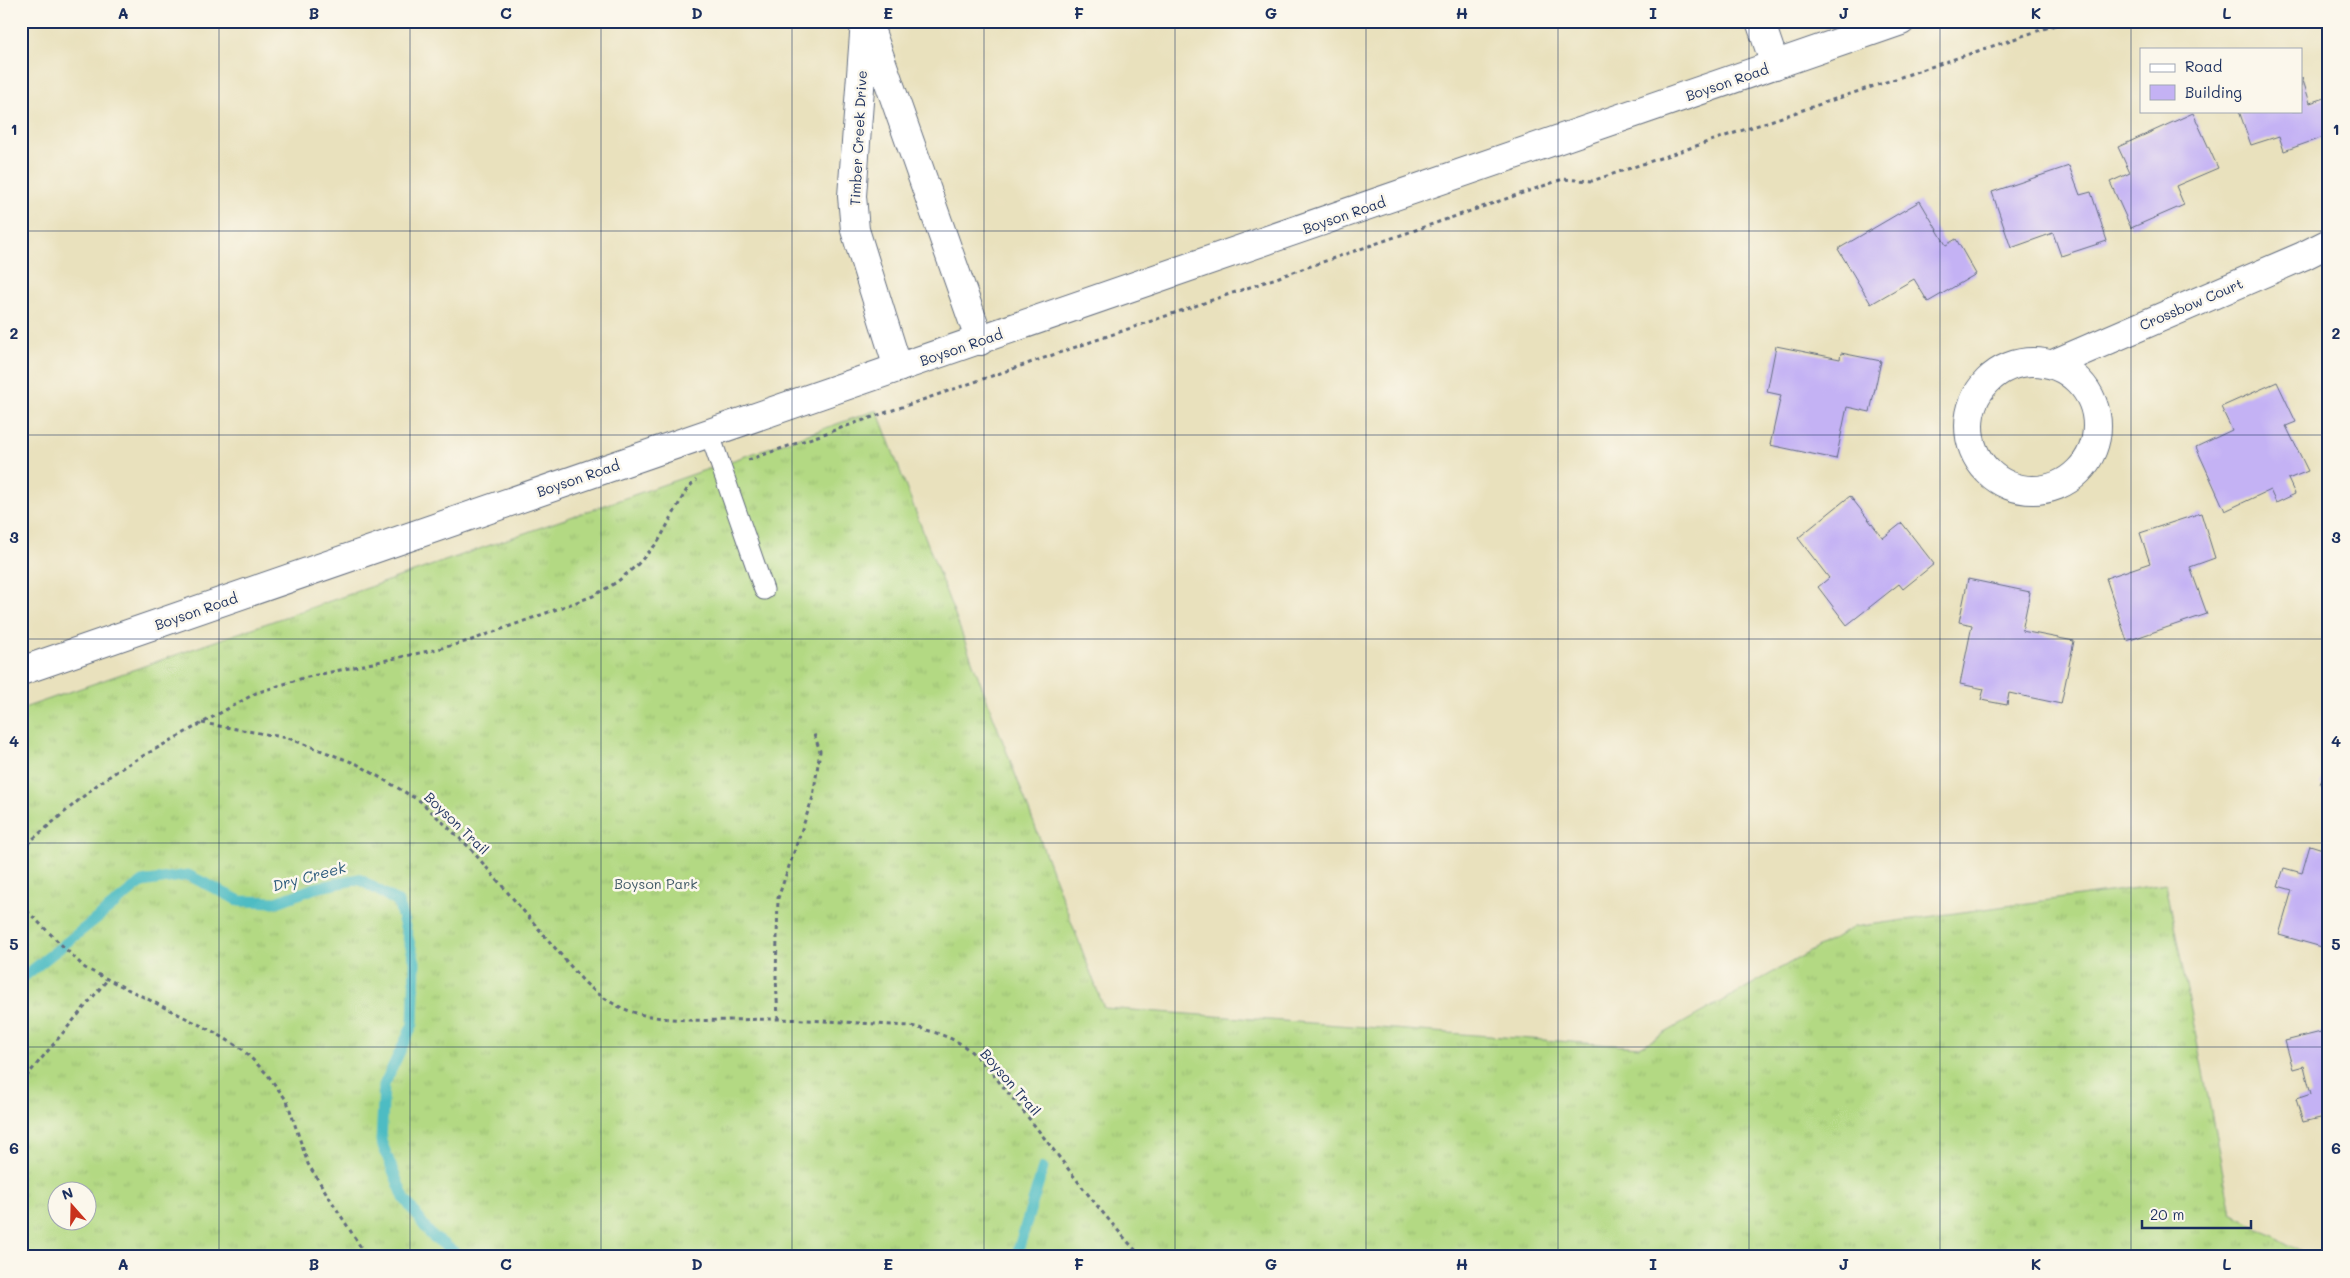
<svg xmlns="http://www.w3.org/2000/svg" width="2350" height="1278" viewBox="0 0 2350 1278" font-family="Mali,sans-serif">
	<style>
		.grass { fill: url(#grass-tufts); stroke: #678470; fill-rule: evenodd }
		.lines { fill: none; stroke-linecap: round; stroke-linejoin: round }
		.stream { stroke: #4dbcc3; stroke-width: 11 }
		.building { fill: #c4b2f4 }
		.service-casing { stroke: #636d7f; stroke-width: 21 }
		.minor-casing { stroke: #636d7f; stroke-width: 30 }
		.tertiary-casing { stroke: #636d7f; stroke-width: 30 }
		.path { stroke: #636d7f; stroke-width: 3; stroke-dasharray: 4 4; stroke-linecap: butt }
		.service { stroke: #fff; stroke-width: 19 }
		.minor { stroke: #fff; stroke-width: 28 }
		.tertiary { stroke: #fff; stroke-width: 28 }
		.grid { fill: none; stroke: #1b2f5e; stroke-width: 1; stroke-opacity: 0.55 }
		.labels { text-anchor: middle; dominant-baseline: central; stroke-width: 5; stroke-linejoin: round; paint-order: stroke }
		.street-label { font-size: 14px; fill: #1b2f5e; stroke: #fbf7ec }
		.park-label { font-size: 14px; fill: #415a67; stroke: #fbf7ec }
		.water-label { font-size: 15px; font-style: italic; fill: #2a597c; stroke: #fbf7ec }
		.neatline { fill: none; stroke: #1b2f5e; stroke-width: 2 }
		.grid-label { font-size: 16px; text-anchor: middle; font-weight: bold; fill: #1b2f5e }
	</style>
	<defs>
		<pattern id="grass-tufts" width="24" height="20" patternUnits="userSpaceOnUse" patternTransform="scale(1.25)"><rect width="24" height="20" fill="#b3d983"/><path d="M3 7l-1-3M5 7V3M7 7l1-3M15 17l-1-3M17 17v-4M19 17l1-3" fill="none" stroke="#99bb74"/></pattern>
	</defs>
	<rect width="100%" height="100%" fill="#fbf7ec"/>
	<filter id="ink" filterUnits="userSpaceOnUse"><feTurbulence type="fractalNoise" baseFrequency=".02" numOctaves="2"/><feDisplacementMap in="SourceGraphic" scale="10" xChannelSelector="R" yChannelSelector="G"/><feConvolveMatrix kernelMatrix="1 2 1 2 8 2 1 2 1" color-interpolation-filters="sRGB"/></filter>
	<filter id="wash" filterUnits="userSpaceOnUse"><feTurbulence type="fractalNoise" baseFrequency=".0096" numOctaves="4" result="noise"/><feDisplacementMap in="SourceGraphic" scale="20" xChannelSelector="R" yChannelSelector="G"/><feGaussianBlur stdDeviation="1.12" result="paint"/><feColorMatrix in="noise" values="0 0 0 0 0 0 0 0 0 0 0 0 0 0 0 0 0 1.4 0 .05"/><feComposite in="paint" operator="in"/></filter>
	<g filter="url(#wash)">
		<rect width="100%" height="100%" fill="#e9e1bd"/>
		<path class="grass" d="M877 410 1104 1008 1640 1047 1854 927 2166 884 2231 1213 2311 1257H21V709ZM58 1190H88V1220H58Z"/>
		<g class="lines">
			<g class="stream">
				<polyline points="21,979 142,882 188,875 240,901 277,902 315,888 359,879 398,902 415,962 413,1024 384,1085 381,1141 404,1198 431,1235 461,1257"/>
				<polyline points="1016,1257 1043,1168"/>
			</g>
		</g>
		<g id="blocks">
			<g class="building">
				<polygon points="2302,77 2310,103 2328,97 2329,135 2284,151 2279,136 2251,145 2239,111 2301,111"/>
				<polygon points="2193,113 2218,168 2176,186 2184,205 2131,228 2110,182 2130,173 2118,147"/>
				<polygon points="2069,166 2080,195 2091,192 2107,241 2061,256 2053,233 2011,248 1992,192"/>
				<polygon points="1920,201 1946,245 1956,239 1976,274 1928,302 1914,279 1871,304 1838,249"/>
				<polygon points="1776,346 1840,359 1841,353 1881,361 1870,412 1847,407 1836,459 1770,445 1781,395 1767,392"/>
				<polygon points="2277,382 2296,422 2286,426 2308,471 2288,479 2295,494 2276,503 2270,490 2225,511 2196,447 2232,430 2221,407"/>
				<polygon points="1850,496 1883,538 1902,523 1934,564 1903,589 1899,584 1847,625 1818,587 1829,578 1798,538"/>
				<polygon points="2201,513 2215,558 2190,567 2207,614 2127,641 2106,578 2150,563 2140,533"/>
				<polygon points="1968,579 2030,592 2022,631 2074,641 2061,704 2009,693 2007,705 1981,700 1984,689 1960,684 1972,625 1959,622"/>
				<polygon points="2329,765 2329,789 2320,784"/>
				<polygon points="2310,845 2329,851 2329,949 2279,935 2292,890 2278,886 2284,868 2302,873"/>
				<polygon points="2329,1030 2329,1116 2303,1122 2296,1099 2311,1094 2304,1066 2293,1069 2285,1041"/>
			</g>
		</g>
	</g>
	<g filter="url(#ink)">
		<use href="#blocks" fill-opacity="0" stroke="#636d7f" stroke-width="1"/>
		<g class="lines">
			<g class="service-casing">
				<polyline id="service" points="709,432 764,590"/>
			</g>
			<g class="minor-casing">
				<g id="minor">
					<polyline points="865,21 852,196 855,230 898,368"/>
					<polyline points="1760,21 1775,65"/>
					<polyline points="869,26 980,341"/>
					<circle cx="2033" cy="426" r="64"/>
					<polyline points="2053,364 2303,256 2329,243"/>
				</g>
			</g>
			<g class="tertiary-casing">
				<polyline id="tertiary" points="21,671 1901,21"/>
			</g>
			<g class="path">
				<polyline points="748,460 1546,185 1563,179 1592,181 2067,21"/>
				<path d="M202 723 288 738 357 764 420 801 469 847 584 982C602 998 620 1010 644 1015 687 1024 733 1019 777 1019 822 1020 867 1024 911 1026 928 1030 946 1035 961 1044 982 1058 998 1081 1014 1100 1057 1152 1095 1208 1142 1257"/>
				<polyline points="21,849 98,784 125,766 256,693 303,678 438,649 469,641 593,596 617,582 637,565 658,542 687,489 696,480"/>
				<polyline points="21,905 85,968 214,1032 242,1049 267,1074 287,1101 308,1164 367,1257"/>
				<polyline points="778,1019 776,977 778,898 813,797 820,751 814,734"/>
				<polyline points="21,1083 108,979"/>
			</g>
			<use href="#service" class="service"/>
			<use href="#minor" class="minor"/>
			<use href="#tertiary" class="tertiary"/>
		</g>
	</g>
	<path class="grid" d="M219 21V1257M410 21V1257M601 21V1257M792 21V1257M984 21V1257M1175 21V1257M1366 21V1257M1558 21V1257M1749 21V1257M1940 21V1257M2131 21V1257M21 231H2329M21 435H2329M21 639H2329M21 843H2329M21 1047H2329"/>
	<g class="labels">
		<g class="street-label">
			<text transform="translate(1727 82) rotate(-19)">Boyson Road</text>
			<text transform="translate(858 138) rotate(-87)">Timber Creek Drive</text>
			<text transform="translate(1344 215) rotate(-19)">Boyson Road</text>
			<text transform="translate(2191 304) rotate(-23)">Crossbow Court</text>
			<text transform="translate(961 347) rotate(-19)">Boyson Road</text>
			<text transform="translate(578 478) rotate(-19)">Boyson Road</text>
			<text transform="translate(196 611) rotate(-19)">Boyson Road</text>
			<text transform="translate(457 823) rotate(44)">Boyson Trail</text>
			<text transform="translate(1011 1082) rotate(49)">Boyson Trail</text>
		</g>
		<g class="park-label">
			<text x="656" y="883">Boyson Park</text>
		</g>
		<g class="water-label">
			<text transform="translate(309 876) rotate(-15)">Dry Creek</text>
		</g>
	</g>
	<rect width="2350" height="1278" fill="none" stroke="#fbf7ec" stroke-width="55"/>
	<rect x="2140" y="48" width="162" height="65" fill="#fbf7ec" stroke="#a1a7b3"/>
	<rect x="2150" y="64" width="25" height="8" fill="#ffffff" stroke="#a1a7b3"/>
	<text x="2185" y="72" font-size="15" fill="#1b2f5e">Road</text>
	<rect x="2150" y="85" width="25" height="15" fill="#c4b2f4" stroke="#a1a7b3"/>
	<text x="2185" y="98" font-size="15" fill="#1b2f5e">Building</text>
	<g transform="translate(72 1206) rotate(340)"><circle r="24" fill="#fbf7ec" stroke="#a1a7b3"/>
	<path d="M0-4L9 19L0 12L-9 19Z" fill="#c8321e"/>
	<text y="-8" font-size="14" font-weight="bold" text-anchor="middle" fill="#1b2f5e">N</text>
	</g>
	<path d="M2142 1220v8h109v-8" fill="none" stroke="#1b2f5e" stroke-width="2.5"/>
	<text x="2150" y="1220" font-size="15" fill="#1b2f5e" stroke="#fbf7ec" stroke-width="4" paint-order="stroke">20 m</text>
	<rect x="28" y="28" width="2294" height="1222" class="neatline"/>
	<g class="grid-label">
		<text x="123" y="19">A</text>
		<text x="314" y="19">B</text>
		<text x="506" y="19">C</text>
		<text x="697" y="19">D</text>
		<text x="888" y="19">E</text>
		<text x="1079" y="19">F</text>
		<text x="1271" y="19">G</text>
		<text x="1462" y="19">H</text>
		<text x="1653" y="19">I</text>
		<text x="1844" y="19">J</text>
		<text x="2036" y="19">K</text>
		<text x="2227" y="19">L</text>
		<text x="14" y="135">1</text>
		<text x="2336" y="135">1</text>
		<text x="14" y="339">2</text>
		<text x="2336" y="339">2</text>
		<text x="14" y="543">3</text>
		<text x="2336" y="543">3</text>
		<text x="14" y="747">4</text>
		<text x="2336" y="747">4</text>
		<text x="14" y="950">5</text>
		<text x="2336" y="950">5</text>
		<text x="14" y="1154">6</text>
		<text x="2336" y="1154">6</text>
		<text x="123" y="1270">A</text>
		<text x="314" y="1270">B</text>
		<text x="506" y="1270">C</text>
		<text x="697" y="1270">D</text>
		<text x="888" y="1270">E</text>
		<text x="1079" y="1270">F</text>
		<text x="1271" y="1270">G</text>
		<text x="1462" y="1270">H</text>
		<text x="1653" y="1270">I</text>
		<text x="1844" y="1270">J</text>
		<text x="2036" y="1270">K</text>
		<text x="2227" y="1270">L</text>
	</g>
</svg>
